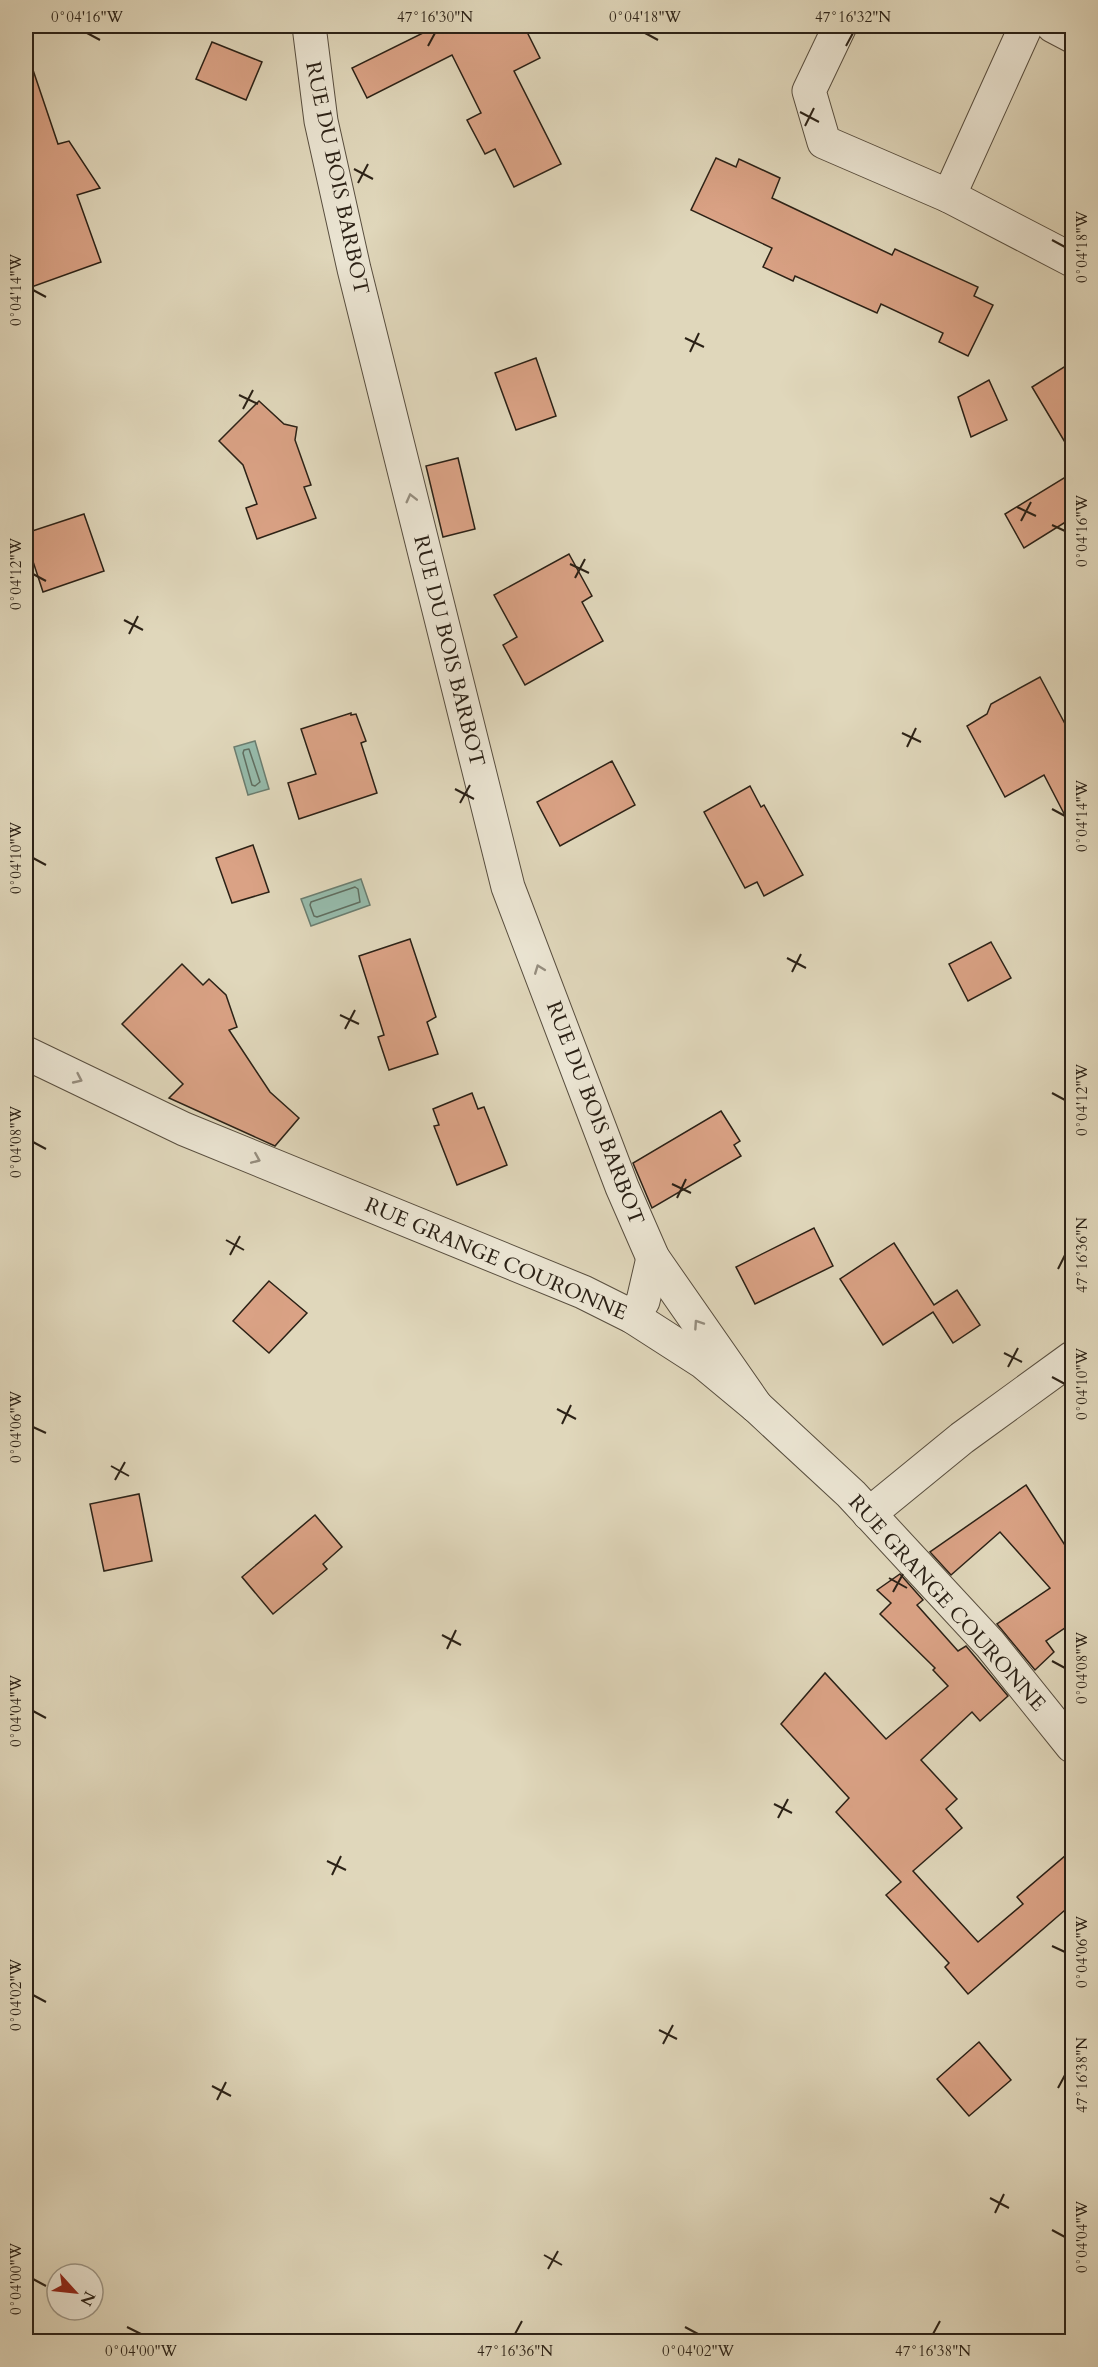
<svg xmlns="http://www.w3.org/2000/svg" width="1098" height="2367" viewBox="0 0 1098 2367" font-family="Cardo,serif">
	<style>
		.water { fill: #96baaa; stroke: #6b7d6f; stroke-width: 1.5 }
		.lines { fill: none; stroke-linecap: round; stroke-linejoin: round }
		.shore { stroke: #606e60; stroke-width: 1.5 }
		.building { fill: #daa285; stroke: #2b2116; stroke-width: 1.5 }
		.street-casing { stroke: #584e3f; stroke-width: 35 }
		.street { stroke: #ebe5d3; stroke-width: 33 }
		.oneway { stroke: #958d7e }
		.ticks { fill: none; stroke: #2b2116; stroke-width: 2 }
		.labels { text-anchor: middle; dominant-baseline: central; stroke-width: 6; stroke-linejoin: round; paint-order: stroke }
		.street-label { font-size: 21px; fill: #2b2116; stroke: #ebe5d3 }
		.neatline { fill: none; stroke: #2b2116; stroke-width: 2 }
		.ticks-label { font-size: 15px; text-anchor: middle; fill: #2b2116 }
	</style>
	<rect width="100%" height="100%" fill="#e0d7bb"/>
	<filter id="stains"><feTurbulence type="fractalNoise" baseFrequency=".00333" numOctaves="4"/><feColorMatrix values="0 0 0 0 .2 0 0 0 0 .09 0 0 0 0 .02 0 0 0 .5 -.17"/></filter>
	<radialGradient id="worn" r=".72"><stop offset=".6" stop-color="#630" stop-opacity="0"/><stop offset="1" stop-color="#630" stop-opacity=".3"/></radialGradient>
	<g class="water">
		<polygon points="255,741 269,789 248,795 234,747"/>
		<polygon points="361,879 370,905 311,926 301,899"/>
	</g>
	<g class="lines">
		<g class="shore">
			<polygon points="249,749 260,782 255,786 252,785 243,753 244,750"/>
			<polygon points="355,887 358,889 360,902 317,917 314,916 310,905 311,902"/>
		</g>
	</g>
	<g class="building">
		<polygon points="437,26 524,26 540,58 514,71 561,164 514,187 495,149 485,154 467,120 481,113 452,55 367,98 352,68"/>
		<polygon points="212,42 262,62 246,100 196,79"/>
		<polygon points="31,64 58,144 69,141 100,188 77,195 101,262 26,289 26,65"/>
		<polygon points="716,158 736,167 739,159 780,178 772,198 892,255 895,249 978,287 974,296 993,305 968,356 939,342 943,333 881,304 877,313 795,276 793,281 763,267 772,248 691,210"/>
		<polygon points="536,358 556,416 516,430 495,373"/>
		<polygon points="1072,362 1072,454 1032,387"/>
		<polygon points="989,380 1007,420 971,437 958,397"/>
		<polygon points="259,401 284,424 297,427 295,440 311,485 304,487 316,518 257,539 246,508 257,504 243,465 219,441"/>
		<polygon points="458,458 475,529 443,537 426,466"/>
		<polygon points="1072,473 1072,518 1024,548 1005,514"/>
		<polygon points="84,514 104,571 43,592 26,540 26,533"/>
		<polygon points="569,554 592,596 582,602 603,641 525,685 503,645 517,637 494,595"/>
		<polygon points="1040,677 1072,737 1072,829 1044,775 1005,797 967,726 987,714 991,704"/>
		<polygon points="351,713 351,715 356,714 366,741 361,743 377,793 299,819 288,783 316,774 301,729"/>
		<polygon points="612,761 635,805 560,846 537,802"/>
		<polygon points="750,786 761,807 764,805 803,875 764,896 757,882 745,888 704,812"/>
		<polygon points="253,845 269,892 232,903 216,858"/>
		<polygon points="410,939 436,1017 427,1022 438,1054 389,1070 378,1037 384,1035 359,956"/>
		<polygon points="991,942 1011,978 968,1001 949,964"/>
		<polygon points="182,964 203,985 209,979 226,995 237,1027 229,1030 270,1092 299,1118 275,1146 169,1098 183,1084 122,1024"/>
		<polygon points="472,1093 478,1109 484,1107 507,1165 457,1185 434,1126 439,1125 433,1109"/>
		<polygon points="721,1111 740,1141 734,1145 741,1156 652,1208 633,1163"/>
		<polygon points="814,1228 833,1266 755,1304 736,1267"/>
		<polygon points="894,1243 934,1305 957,1290 980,1325 953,1343 933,1312 883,1345 840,1279"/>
		<polygon points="269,1281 307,1313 269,1353 233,1321"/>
		<polygon points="1026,1485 1072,1556 1072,1623 1046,1641 1054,1652 1035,1670 997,1624 1050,1588 1000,1532 951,1575 930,1552"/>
		<polygon points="139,1494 152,1561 104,1571 90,1504"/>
		<polygon points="315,1515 342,1547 323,1564 327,1569 273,1614 242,1577"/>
		<polygon points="900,1574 923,1600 917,1605 958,1651 966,1646 1008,1696 980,1721 972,1712 921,1760 957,1799 946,1809 962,1828 913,1871 978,1942 1023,1904 1017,1897 1072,1850 1072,1904 968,1994 945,1967 949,1963 886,1895 901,1882 836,1812 849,1798 781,1724 825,1673 886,1739 948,1686 933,1670 935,1668 880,1614 891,1603 877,1590"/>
		<polygon points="979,2042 1011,2080 969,2116 937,2079"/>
	</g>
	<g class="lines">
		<g class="street-casing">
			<g id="street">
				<polyline points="309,26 321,121 354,269 508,887 622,1187 653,1258 756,1406"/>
				<polyline points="840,26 809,91 824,142 949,196"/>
				<polyline points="1026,26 949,196 1072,260"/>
				<polyline points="1053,26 1072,36"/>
				<polyline points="26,1053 184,1129 583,1292 633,1317 703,1362 756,1406 851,1494 990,1644 1072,1746"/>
				<polyline points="633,1317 643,1301 653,1258"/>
				<polyline points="869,1514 962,1438 1072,1358"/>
			</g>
		</g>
		<use href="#street" class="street"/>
	</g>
	<defs><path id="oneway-chevron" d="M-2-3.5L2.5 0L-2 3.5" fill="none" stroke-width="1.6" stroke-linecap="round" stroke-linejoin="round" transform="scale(1.5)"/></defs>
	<g class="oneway">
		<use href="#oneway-chevron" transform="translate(411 498) rotate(-104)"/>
		<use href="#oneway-chevron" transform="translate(539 969) rotate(-111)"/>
		<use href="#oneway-chevron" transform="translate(78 1079) rotate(25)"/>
		<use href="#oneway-chevron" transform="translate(256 1159) rotate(23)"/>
		<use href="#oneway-chevron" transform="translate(698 1324) rotate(-124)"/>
	</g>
	<path class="ticks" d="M87 33 100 40M645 33 658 40M428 46 435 33M846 46 853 33M800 112 819 122M805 126 814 108M354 169 373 179M358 183 368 164M1052 240 1065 247M33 290 46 297M685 338 704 347M690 352 699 333M239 395 258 404M243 409 253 390M1017 507 1036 516M1021 521 1031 502M1052 525 1065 531M570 564 589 573M33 574 46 581M575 578 585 559M124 620 143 630M129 634 138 616M902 733 921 742M907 747 916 728M455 789 474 799M460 803 470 785M1052 809 1065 816M33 858 46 865M787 958 806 968M792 972 801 954M340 1015 359 1024M345 1029 355 1010M1052 1093 1065 1100M33 1142 46 1149M672 1184 691 1193M677 1198 686 1179M226 1240 244 1250M230 1255 240 1236M1058 1269 1065 1255M1004 1353 1022 1362M1008 1367 1018 1348M1052 1377 1065 1384M557 1409 576 1419M562 1424 571 1405M33 1427 46 1433M111 1466 129 1476M115 1480 125 1462M889 1578 907 1588M893 1592 903 1574M442 1635 461 1645M447 1649 456 1630M1052 1661 1065 1668M33 1711 46 1718M774 1804 792 1813M778 1818 788 1799M327 1861 346 1870M332 1875 341 1856M1052 1946 1065 1952M33 1995 46 2002M659 2030 677 2039M663 2044 673 2025M212 2086 231 2096M1058 2088 1065 2075M217 2100 226 2082M990 2198 1009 2208M995 2213 1004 2194M1052 2230 1065 2237M544 2255 562 2265M548 2269 558 2251M33 2279 46 2286M127 2327 141 2334M685 2327 698 2334M515 2334 522 2321M933 2334 940 2321"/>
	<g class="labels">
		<g class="street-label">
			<text transform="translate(337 178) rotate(78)">RUE DU BOIS BARBOT</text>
			<text transform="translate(449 651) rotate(76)">RUE DU BOIS BARBOT</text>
			<text transform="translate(595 1113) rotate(69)">RUE DU BOIS BARBOT</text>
			<text transform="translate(496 1259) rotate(23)">RUE GRANGE COURONNE</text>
			<text transform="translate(947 1603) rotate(48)">RUE GRANGE COURONNE</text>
		</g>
	</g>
	<rect width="1098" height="2367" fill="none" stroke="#e0d7bb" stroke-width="66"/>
	<g transform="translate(75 2292) rotate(117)"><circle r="28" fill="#ebe5d3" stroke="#9e9787" stroke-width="1.5"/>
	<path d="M0-4.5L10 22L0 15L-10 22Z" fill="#8f2418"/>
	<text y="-9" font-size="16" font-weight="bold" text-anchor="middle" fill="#2b2116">N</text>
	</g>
	<rect x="33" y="33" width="1032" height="2301" class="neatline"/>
	<g class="ticks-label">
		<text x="87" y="22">0°04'16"W</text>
		<text x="435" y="22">47°16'30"N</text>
		<text x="645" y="22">0°04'18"W</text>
		<text x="853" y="22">47°16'32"N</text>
		<text transform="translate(1082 247) rotate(-90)" y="5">0°04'18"W</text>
		<text transform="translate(16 290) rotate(-90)" y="5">0°04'14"W</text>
		<text transform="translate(1082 531) rotate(-90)" y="5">0°04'16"W</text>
		<text transform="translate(16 574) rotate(-90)" y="5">0°04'12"W</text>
		<text transform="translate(1082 816) rotate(-90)" y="5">0°04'14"W</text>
		<text transform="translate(16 858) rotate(-90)" y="5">0°04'10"W</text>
		<text transform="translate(1082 1100) rotate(-90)" y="5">0°04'12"W</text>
		<text transform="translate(16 1142) rotate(-90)" y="5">0°04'08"W</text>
		<text transform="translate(1082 1255) rotate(-90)" y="5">47°16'36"N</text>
		<text transform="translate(1082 1384) rotate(-90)" y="5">0°04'10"W</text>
		<text transform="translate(16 1427) rotate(-90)" y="5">0°04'06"W</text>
		<text transform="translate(1082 1668) rotate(-90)" y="5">0°04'08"W</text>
		<text transform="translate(16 1711) rotate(-90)" y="5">0°04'04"W</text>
		<text transform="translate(1082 1952) rotate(-90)" y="5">0°04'06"W</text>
		<text transform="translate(16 1995) rotate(-90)" y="5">0°04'02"W</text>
		<text transform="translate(1082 2075) rotate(-90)" y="5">47°16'38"N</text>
		<text transform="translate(1082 2237) rotate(-90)" y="5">0°04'04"W</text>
		<text transform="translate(16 2279) rotate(-90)" y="5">0°04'00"W</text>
		<text x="141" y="2356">0°04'00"W</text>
		<text x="515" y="2356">47°16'36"N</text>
		<text x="698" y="2356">0°04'02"W</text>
		<text x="933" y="2356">47°16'38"N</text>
	</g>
	<rect width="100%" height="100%" filter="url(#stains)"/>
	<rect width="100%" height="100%" fill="url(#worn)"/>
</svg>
